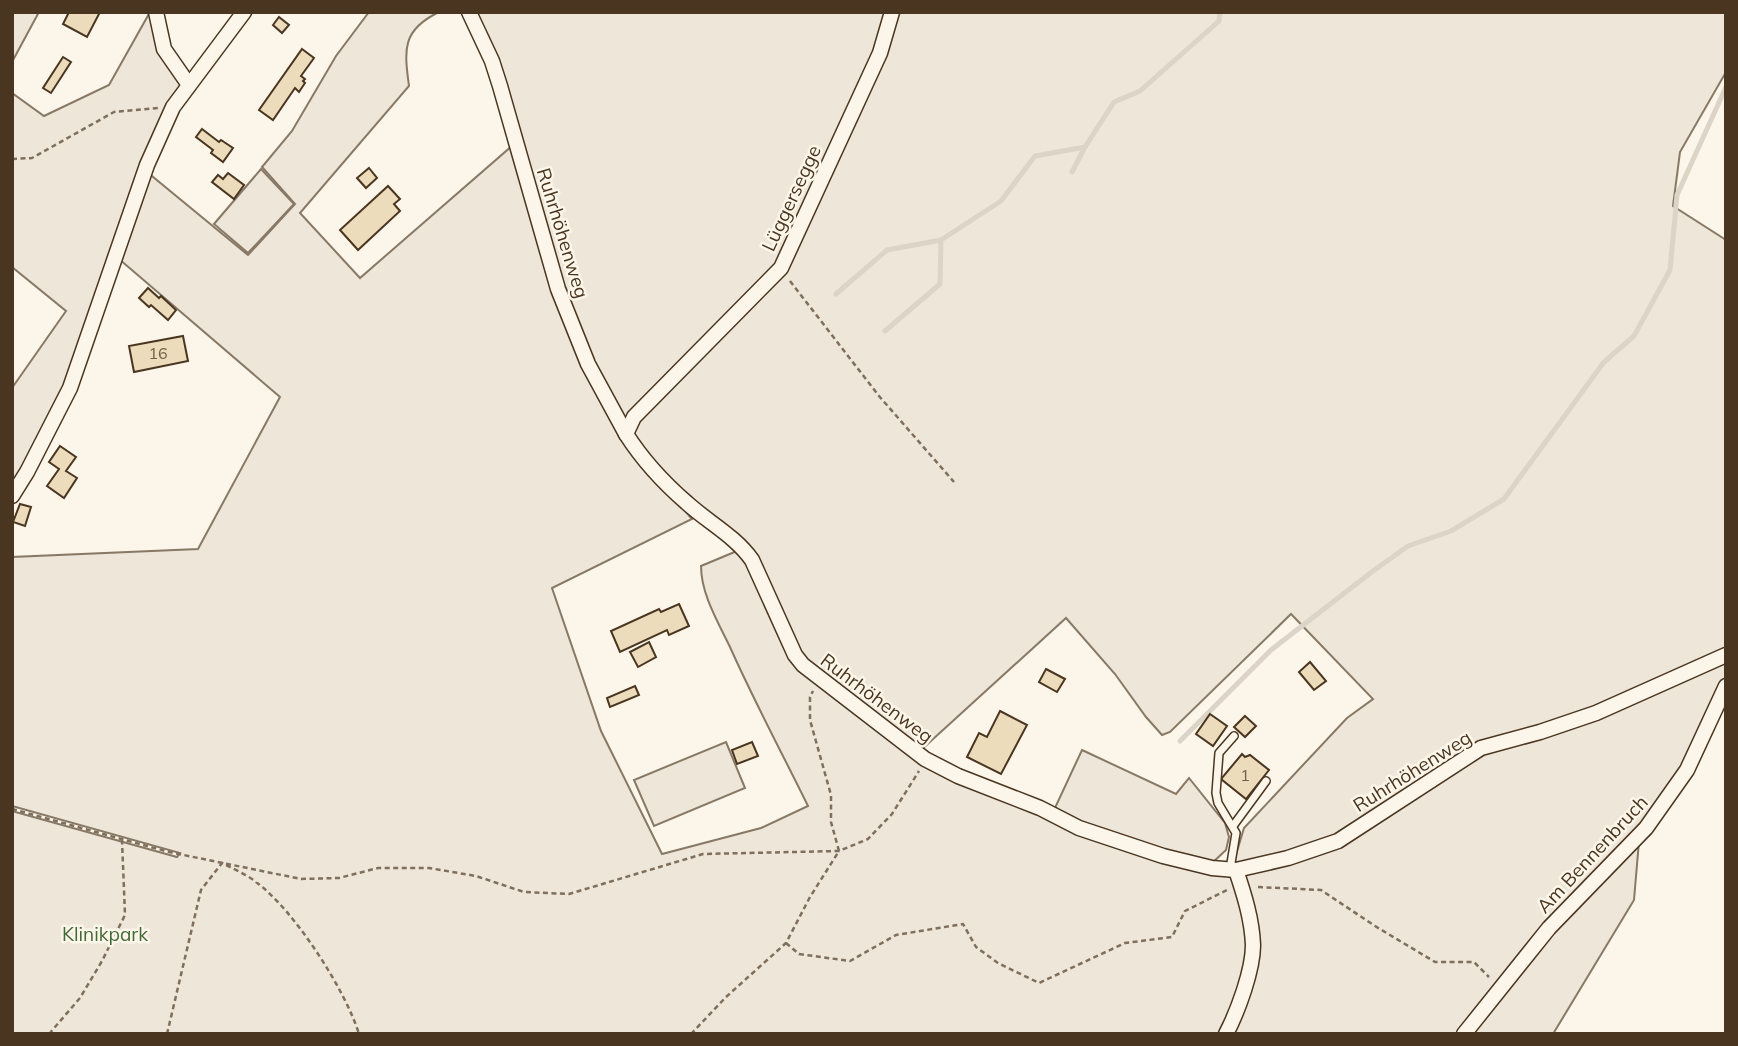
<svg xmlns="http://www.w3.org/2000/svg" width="1738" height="1046" viewBox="0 0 1738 1046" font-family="Mulish,sans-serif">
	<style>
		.green { fill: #ede6d9; stroke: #887966; stroke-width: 2 }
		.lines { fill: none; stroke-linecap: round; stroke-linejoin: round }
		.stream { stroke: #dcd4c6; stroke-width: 5 }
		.building { fill: #ecdcbc; stroke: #4a3520; stroke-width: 2 }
		.service-casing { stroke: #4a3520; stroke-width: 10 }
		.minor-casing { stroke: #4a3520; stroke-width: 17 }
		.path { stroke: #7f6f5c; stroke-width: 2.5; stroke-dasharray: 5 3.5; stroke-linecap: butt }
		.service { stroke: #fbf6e9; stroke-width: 7 }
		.minor { stroke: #fbf6e9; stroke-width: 14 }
		.labels { text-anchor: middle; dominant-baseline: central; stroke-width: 5; stroke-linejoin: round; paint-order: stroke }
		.number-label { font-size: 16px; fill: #725f47 }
		.street-label { font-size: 19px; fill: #4a3520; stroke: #fbf6e9 }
		.park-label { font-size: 19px; fill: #436837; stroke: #fbf6e9 }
	</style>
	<rect width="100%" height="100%" fill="#fbf6e9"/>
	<g class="green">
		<polygon points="12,12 39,12 12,62"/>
		<polygon points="150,12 185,86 67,387 12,495 12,388 66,311 12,267 12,93 44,116 109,85"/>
		<path d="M369 12H439C402 30 404 49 409 86L300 213 360 278 513 145 554 291 586 365 622 437 692 519 552 588 601 731 662 854 761 828 808 806C782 753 754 701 730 647 718 622 701 594 701 566L737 551 747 559 758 580 793 659 925 762 957 778 1021 802 1078 830 1212 870 1237 872 1256 868 1339 843 1484 751 1530 739V730L1478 744 1336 839 1288 856 1232 868 1244 828 1347 718 1373 699 1291 614 1170 732 1162 735 1146 717 1115 674 1066 618 920 751 798 655 753 554 731 532 708 519 689 502 633 439 592 363 560 288 492 52 473 12H1726V72L1680 152 1673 206 1726 240V682L1684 769 1645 824 1634 835 1639 841 1634 900 1553 1034H12V811L177 857 180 853 12 806V557L198 549 280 397 119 259 147 172 248 255 295 204 262 167 292 131 336 56Z"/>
		<polygon points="261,169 294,204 248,253 214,224"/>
		<polygon points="726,742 745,788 654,826 634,780"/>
		<polygon points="1082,750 1176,794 1189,778 1225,823 1229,837 1226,850 1211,864 1079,823 1054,810"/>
	</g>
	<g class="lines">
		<g class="stream">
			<polyline points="1072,172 1085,147"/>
			<polyline points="836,294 887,250 941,240 1001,201 1035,156 1085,147 1114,102 1140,91 1219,21 1220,12"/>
			<polyline points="885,331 940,284 941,240"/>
			<polyline points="1180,741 1271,650 1373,571 1408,546 1451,531 1504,499 1604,362 1634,336 1670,270 1677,195 1726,87"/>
		</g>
	</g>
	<g class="building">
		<polygon points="69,12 100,12 87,37 63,24"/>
		<polygon points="279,17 289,25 282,33 273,25"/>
		<polygon points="302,49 314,58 301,76 305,79 303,81 305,83 299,92 295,88 273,120 259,110"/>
		<polygon points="63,57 71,62 51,93 43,88"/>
		<polygon points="202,129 219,142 221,140 233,148 223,162 211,153 213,150 196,137"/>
		<polygon points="369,168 377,178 366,188 357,178"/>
		<polygon points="228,173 244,185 234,199 212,182 218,175 223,179"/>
		<polygon points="388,186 400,199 394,204 400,211 358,250 340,230"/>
		<polygon points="148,288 159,298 161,296 176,310 168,320 151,305 149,307 139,298"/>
		<polygon points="183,336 188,361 134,372 129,346"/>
		<polygon points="60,446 76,457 66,471 77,478 64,498 47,486 59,469 49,462"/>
		<polygon points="20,504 31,507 25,526 13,522"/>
		<polygon points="679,604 689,626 669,635 667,630 620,652 611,631 659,609 661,612"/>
		<polygon points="649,642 656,657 638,667 630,652"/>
		<polygon points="1310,662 1326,681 1314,690 1299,672"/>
		<polygon points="1046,669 1065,679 1057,692 1039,682"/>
		<polygon points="635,686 639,695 610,707 607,698"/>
		<polygon points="1000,711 1027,725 1001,774 967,757 979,733 987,737"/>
		<polygon points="1210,714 1227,726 1213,746 1196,734"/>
		<polygon points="1245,716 1256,726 1245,737 1234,727"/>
		<polygon points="752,742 758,756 737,764 732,750"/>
		<polygon points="1242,754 1245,757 1250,755 1269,770 1246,799 1221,779"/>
	</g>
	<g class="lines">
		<g class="service-casing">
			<g id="service">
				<polyline points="1233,826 1266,781"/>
				<polyline points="1230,869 1236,833 1218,803 1216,793 1219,753 1234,736"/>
			</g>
		</g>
		<g class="minor-casing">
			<g id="minor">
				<polyline points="156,12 164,49 189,85"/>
				<path d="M469 12 492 61 500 86 558 289 588 364 626 434C642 459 665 484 687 503 709 523 735 536 752 560L795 655 803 665 925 759 958 776 1040 808 1079 828 1163 856 1212 868 1236 870 1288 858 1338 841 1481 748 1540 732 1596 713 1726 655"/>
				<polyline points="626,434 634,417 781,268 880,53 892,12"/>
				<polyline points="12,496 27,472 70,388 147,165 173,107 244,12"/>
				<path d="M1226 1034C1238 1011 1253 970 1253 945 1252 919 1244 894 1236 870"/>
				<polyline points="1464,1034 1549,928 1646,828 1687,770 1726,686"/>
			</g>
		</g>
		<g class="path">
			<polyline points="12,159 32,158 114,112 158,108"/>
			<polyline points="790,281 879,396 954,482"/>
			<polyline points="12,809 169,852 301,879 339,878 378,868 429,868 476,876 524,892 569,894 703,854 839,851 868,839 892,814 919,771"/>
			<polyline points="1258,887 1321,890 1375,926 1435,962 1474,962 1489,977"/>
			<polyline points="786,943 799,954 850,961 896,935 963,924 976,947 998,963 1039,983 1125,943 1172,937 1185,911 1227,890"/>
			<polyline points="49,1034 80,998 102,961 125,915 122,840"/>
			<path d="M167 1034 201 890 222 863C233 869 246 874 256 882 294 910 345 989 359 1034"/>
			<polyline points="691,1034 726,997 786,943 810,897 839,851 831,822 831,795 810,720 810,697 813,691"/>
		</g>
		<use href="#service" class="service"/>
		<use href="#minor" class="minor"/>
	</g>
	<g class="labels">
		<g class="number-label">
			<text x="158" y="353">16</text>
			<text x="1245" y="775">1</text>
		</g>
		<g class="street-label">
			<text transform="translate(791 198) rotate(-65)">Lüggersegge</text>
			<text transform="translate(563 233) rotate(73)">Ruhrhöhenweg</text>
			<text transform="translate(877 698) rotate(37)">Ruhrhöhenweg</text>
			<text transform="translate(1412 771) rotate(-32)">Ruhrhöhenweg</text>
			<text transform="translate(1592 854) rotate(-47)">Am Bennenbruch</text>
		</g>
		<g class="park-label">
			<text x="105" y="934">Klinikpark</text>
		</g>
	</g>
	<rect width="1738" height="1046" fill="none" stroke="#4a3520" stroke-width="28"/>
</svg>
